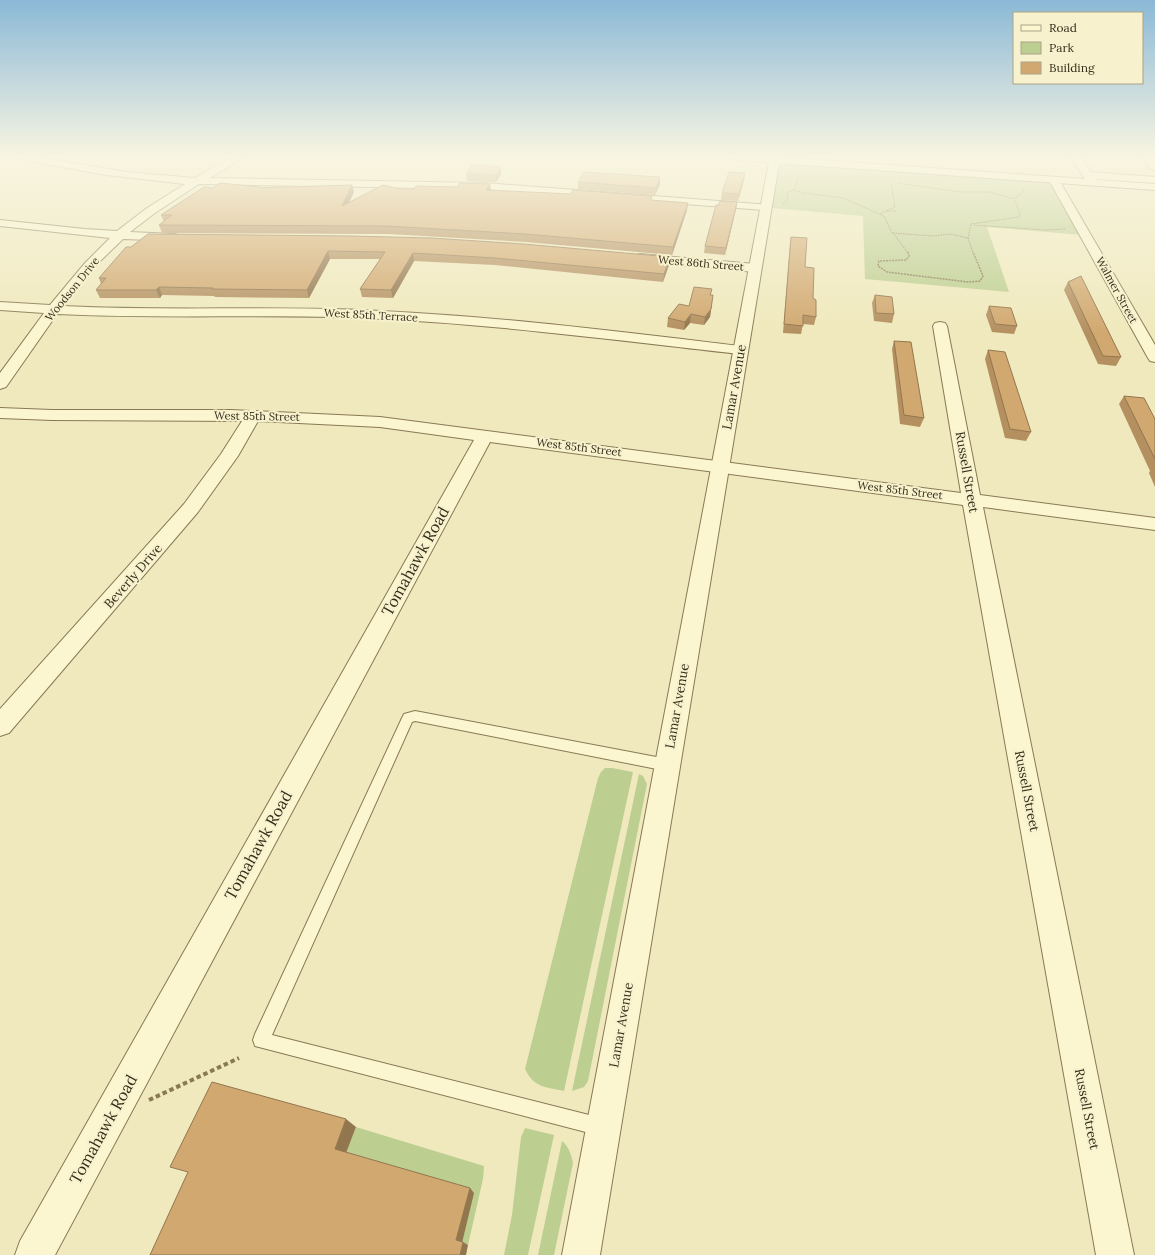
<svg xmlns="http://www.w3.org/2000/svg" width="1155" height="1255" viewBox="0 0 1155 1255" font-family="Lora,serif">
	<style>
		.green { fill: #bdce91 }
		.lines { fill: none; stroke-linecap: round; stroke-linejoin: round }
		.service-casing { stroke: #897955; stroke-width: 2 }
		.minor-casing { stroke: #897955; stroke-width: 2 }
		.tertiary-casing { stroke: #897955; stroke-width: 2 }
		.path-far2 { stroke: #897955; stroke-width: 1; stroke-dasharray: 1.5 1; stroke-linecap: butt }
		.path-far1 { stroke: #897955; stroke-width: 1.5; stroke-dasharray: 2 1; stroke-linecap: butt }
		.path { stroke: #897955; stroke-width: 4; stroke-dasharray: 4.5 3; stroke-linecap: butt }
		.service { fill: #fbf5d0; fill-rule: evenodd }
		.minor { fill: #fbf5d0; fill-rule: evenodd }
		.tertiary { fill: #fbf5d0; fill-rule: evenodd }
		.wall { fill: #b49060 }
		.shaded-wall { fill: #92764e }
		.building { fill: #d1a870; stroke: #92764e }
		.labels { text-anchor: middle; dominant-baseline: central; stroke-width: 4; stroke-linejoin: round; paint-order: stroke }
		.far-street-label { font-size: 11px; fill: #372d1b; stroke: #f7f2cd }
		.street-label { font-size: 13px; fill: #372d1b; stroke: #f7f2cd }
		.near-street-label { font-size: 16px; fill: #372d1b; stroke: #f7f2cd }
	</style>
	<rect width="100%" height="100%" fill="#f0e9bd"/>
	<g class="green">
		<polygon points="782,163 1046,181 1052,183 1082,235 987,227 1009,292 865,279 863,216 772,208 778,166"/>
		<path d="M605 768H612L633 772 564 1091C546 1087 534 1088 525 1069L598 778 601 772Z"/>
		<polygon points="639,774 643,776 647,784 588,1081 584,1087 572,1091"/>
		<polygon points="356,1127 484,1166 483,1179 468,1245 462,1243 345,1156"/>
		<polygon points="525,1128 554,1135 528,1255 504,1255 512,1215 521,1137"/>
		<path d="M562 1141C569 1147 571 1154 573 1163L554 1255H538Z"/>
	</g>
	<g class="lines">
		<g class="service-casing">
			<polygon id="service" points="415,711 667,759 672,761 673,765 672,769 667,771 415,721 412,722 272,1035 601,1118 607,1121 610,1127 607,1133 601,1136 255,1046 253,1040 255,1034 402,718 404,714"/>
		</g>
		<g class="minor-casing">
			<g id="minor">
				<path d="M19 157H37L126 172 195 178 232 157H244L210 178 484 183 769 205 770 207 769 209 765 210 484 189 199 184 155 213 130 232 174 234 178 235 180 238 178 241 123 239 93 268 63 306C162 311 261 306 360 310 487 315 614 331 740 346L745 347 747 350 745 353 740 354C614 340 487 323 360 318 259 314 158 319 57 314L6 387 0 389V373L44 313 0 310V302L50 305 85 263 110 238 0 226V220L85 229 117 231 147 208 185 184 106 175 24 160Z"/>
				<polygon points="1071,157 1081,157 1091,172 1155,177 1155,183 1095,179 1097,182 1096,184 1088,184"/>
				<polygon points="1142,157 1152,157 1155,161 1155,170 1151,169"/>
				<polygon points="1054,177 1059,180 1155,345 1155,362 1150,361 1148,358 1049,180"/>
				<polygon points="640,254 755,264 759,265 761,268 759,271 755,272 636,261 634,258 636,255"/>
				<polygon points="940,322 945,323 947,326 980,495 1155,518 1155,530 983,507 1134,1255 1096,1255 963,505 490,442 55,1255 15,1255 20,1241 474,440 380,427 258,421 238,456 198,512 9,733 0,736 0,709 184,504 221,454 242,421 52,420 0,418 0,408 52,410 231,410 380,417 961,493 933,326 935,323"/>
			</g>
		</g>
		<g class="tertiary-casing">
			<polygon id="tertiary" points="731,157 780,157 1155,184 1155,190 779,163 600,1255 562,1255 769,162 736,160"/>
		</g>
		<g class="path-far2">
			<polyline points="800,173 794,190 804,193 843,198 884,216 892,233 933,236 950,234 968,238 971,224 1019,217 1020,213 1014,199"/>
			<polyline points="898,183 960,192 989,192 1014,199 1023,192 1024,189"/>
			<polyline points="783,204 787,200 788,192 794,190"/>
			<polyline points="887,211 897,211"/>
			<polyline points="880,214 895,207 891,183"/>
			<polyline points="974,225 1045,230 1065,229"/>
			<polyline points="893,233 908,253"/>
			<polyline points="968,238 973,253"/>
		</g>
		<polyline class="path-far1" points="908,252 909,256 906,260 879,261 878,266 887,272 968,282 980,281 983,276 973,252"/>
		<polyline class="path" points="149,1100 239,1058"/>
		<use href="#service" class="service"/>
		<use href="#minor" class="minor"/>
		<use href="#tertiary" class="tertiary"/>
	</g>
	<g class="wall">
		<polygon points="501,167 501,174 496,182 467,181 466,174"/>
		<polygon points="745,173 744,180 738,201 721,200 722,193"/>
		<polygon points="578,182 660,184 655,195 578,189"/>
		<polygon points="352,185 354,192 349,202 401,189 491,190 652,200 687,210 672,255 526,242 388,234 162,233 159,225 164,222 161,215 213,188"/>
		<polygon points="737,202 736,209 725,255 704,253 705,246 719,205"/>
		<polygon points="148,234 670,257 669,265 663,282 495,265 414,261 393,298 362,297 360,289 380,259 330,259 309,298 215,297 214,296 162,295 160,298 100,298 96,290 101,284 99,278 131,247"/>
		<polygon points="791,237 805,267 813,298 816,317 814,325 803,324 801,334 783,333 790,244"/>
		<polygon points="1068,282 1121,357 1116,366 1098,364 1064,290"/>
		<polygon points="711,295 712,303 710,317 704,325 690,323 684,330 667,327 668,318 689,306"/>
		<polygon points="875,295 894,314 892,323 874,321 872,303"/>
		<polygon points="989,306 1017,326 1014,334 992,332 986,315"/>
		<polygon points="894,341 924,418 920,427 900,424 892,349"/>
		<polygon points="988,350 1031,432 1026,441 1005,438 985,359"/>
		<polygon points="1124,396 1155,419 1155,487 1149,473 1150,471 1119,404"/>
	</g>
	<g class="shaded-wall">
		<polygon points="501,167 501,174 496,182 496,175"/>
		<polygon points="745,173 744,180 738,201 739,194"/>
		<polygon points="660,177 660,184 655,195 656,188"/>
		<polygon points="490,184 491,191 486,190"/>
		<polygon points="352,185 354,192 344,213 342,206"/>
		<polygon points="737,202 736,209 725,255 726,248"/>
		<polygon points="688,203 687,210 672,255 673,247"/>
		<polygon points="328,251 330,259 309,298 307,290"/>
		<polygon points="413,253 414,261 393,298 391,290"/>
		<polygon points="670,257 669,265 663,282 664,274"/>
		<polygon points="159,287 162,295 160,298 156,290"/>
		<polygon points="713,295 710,317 704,325 705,317"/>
		<polygon points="691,314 690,323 684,330 685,322"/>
		<polygon points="346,1119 356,1127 345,1156 335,1149"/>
		<polygon points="470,1188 474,1193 462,1243 456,1240"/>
		<polygon points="463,1242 468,1245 466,1255 460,1255"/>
	</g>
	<g class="building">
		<polygon points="473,164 501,167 496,175 466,174"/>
		<polygon points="584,172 660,177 656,188 578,182"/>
		<polygon points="729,172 745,173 739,194 722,193"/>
		<polygon points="220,183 260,187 260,188 352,185 342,206 383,185 401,189 414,189 416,186 457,187 460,183 490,184 486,190 571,194 573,190 652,196 651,200 688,203 673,247 525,234 387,226 159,225 172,215 161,215 204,187 213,188"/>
		<polygon points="720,201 737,202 726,248 705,246 716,205 719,205"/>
		<polygon points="148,234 351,236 431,238 524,244 670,257 664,274 495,258 413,253 391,290 360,289 385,252 328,251 307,290 212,289 213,288 159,287 156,290 96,290 106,278 99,278 126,247 131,247"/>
		<polygon points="791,237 807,238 805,267 814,268 813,298 816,300 816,317 803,315 803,326 784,324"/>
		<polygon points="1081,276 1121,357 1103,356 1068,282"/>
		<polygon points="694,287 712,289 710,295 713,295 711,309 705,317 691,314 685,322 668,318 679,304 689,306"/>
		<polygon points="875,295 892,297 894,314 876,313"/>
		<polygon points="989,306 1011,308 1017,326 995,324"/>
		<polygon points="894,341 911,342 924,418 904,415"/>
		<polygon points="988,350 1005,352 1031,432 1010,429"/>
		<polygon points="1124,396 1144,398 1155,419 1155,459"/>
		<polygon points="212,1082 346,1119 335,1149 470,1188 456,1240 463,1242 460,1255 150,1255 188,1172 170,1167"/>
	</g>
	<linearGradient id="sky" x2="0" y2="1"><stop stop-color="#8bb9d7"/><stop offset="0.47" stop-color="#f8f5e1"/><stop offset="1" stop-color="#f8f5e1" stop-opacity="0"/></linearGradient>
	<rect width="1155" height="333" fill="url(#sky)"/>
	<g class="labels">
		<g class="far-street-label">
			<text transform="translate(701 263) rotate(5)">West 86th Street</text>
			<text transform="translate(72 289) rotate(-51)">Woodson Drive</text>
			<text transform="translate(1117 290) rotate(61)">Walmer Street</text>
			<text transform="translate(371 315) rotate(3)">West 85th Terrace</text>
			<text transform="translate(257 416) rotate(1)">West 85th Street</text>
			<text transform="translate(579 447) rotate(7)">West 85th Street</text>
			<text transform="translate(900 490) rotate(7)">West 85th Street</text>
		</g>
		<g class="street-label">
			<text transform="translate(734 387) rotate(-80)">Lamar Avenue</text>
			<text transform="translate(967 472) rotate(80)">Russell Street</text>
			<text transform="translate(133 576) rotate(-49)">Beverly Drive</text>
			<text transform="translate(677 706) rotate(-80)">Lamar Avenue</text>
			<text transform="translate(1027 791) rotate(79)">Russell Street</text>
			<text transform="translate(621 1025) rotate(-80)">Lamar Avenue</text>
			<text transform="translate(1087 1109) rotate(79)">Russell Street</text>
		</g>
		<g class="near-street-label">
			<text transform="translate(415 561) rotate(-61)">Tomahawk Road</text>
			<text transform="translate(258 845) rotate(-61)">Tomahawk Road</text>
			<text transform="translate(103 1129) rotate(-61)">Tomahawk Road</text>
		</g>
	</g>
	<rect x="1013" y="12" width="130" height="72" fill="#f7f2cd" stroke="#aaa386"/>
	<rect x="1021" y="25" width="20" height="6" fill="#fbf5d0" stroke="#aaa386"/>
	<text x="1049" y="32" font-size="12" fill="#372d1b">Road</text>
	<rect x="1021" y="42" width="20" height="12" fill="#bdce91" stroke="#aaa386"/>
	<text x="1049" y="52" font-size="12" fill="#372d1b">Park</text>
	<rect x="1021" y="62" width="20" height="12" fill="#d1a870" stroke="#aaa386"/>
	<text x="1049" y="72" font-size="12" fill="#372d1b">Building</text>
</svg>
